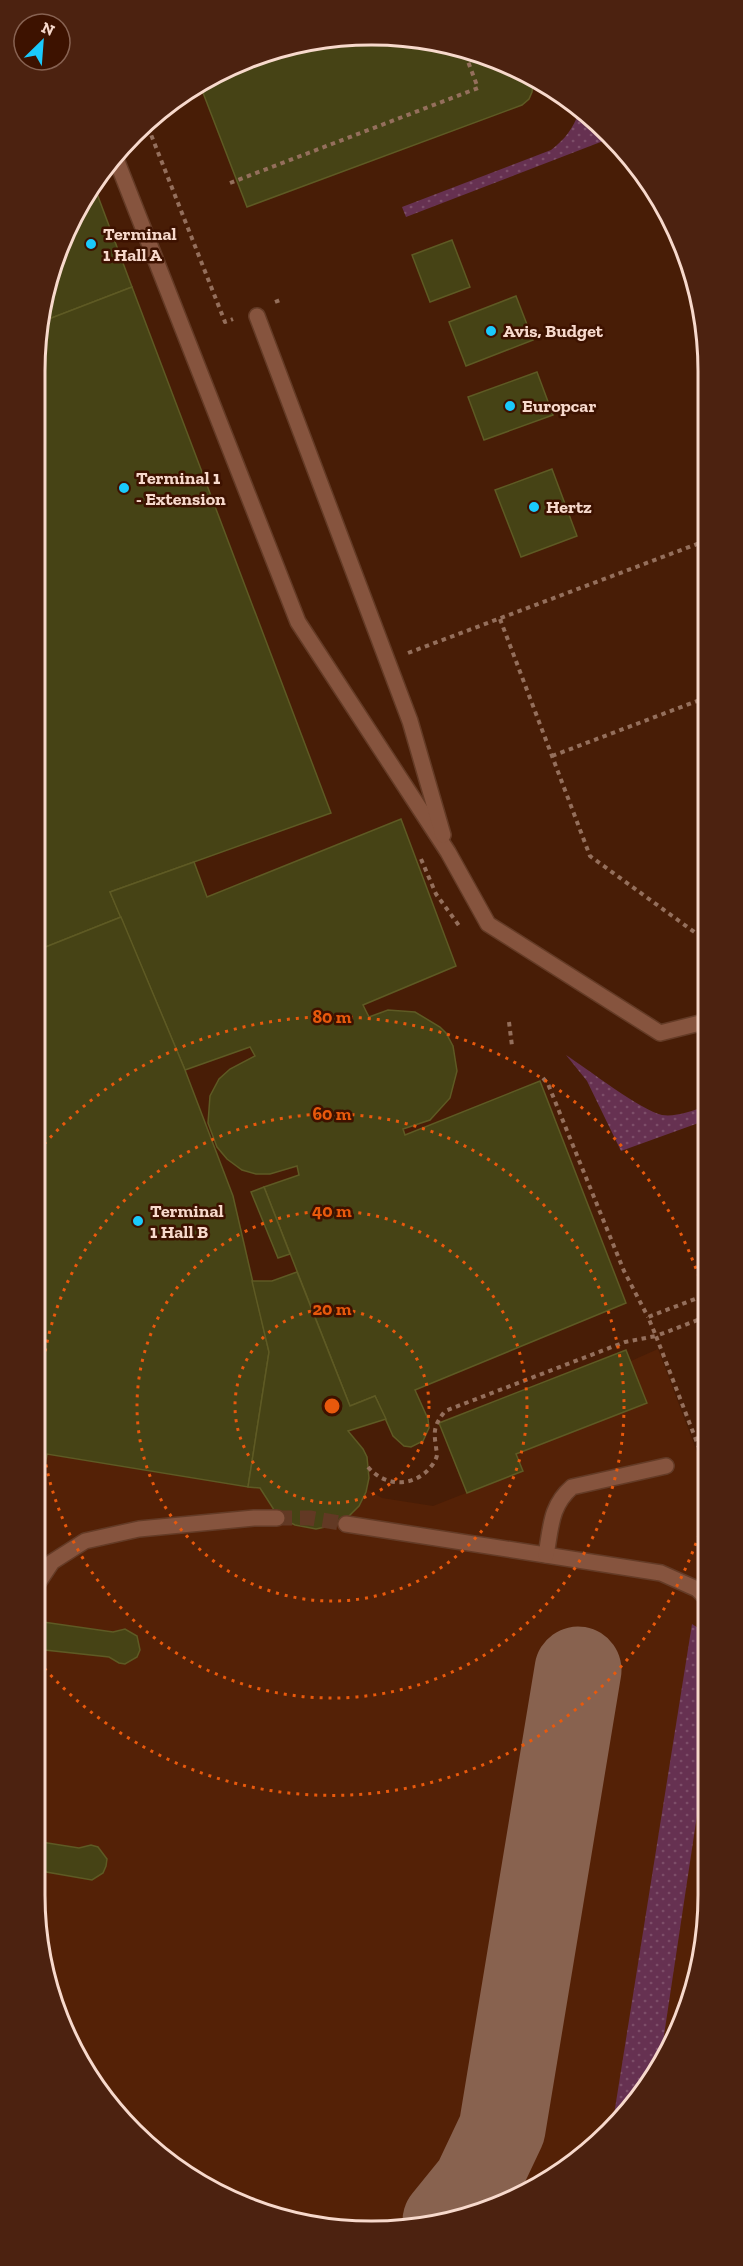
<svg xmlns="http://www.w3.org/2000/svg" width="743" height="2266" viewBox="0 0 743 2266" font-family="'Zilla Slab',serif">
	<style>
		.built { fill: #542106 }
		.grass { fill: url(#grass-dots) }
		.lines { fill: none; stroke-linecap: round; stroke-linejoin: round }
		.taxiway { stroke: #88624f; stroke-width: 87 }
		.building { fill: #464315; stroke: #5e5a24; stroke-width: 1.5 }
		.minor-tunnel { stroke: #623924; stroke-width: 15; stroke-dasharray: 15 8; stroke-linecap: butt }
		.minor-casing { stroke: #643b26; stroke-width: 18 }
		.path { stroke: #946f5c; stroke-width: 4; stroke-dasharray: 4.5 4.5; stroke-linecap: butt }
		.minor { stroke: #86543e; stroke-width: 15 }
		.ring { fill: none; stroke: #e8590c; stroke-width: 3; stroke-dasharray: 3 6 }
		.poi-dot { fill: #1acafc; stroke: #3d1200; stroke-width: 2 }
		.labels { text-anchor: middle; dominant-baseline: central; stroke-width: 5; stroke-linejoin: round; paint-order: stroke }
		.poi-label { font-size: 18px; font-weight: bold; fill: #f7d9cc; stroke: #3d1200; text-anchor: start }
		.rim { fill: none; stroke: #f7d9cc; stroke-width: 3 }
		.centre { fill: #e8590c; stroke: #3d1200; stroke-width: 3 }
		.ring-label { font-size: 18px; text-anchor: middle; font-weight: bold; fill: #e8590c; stroke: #3d1200; stroke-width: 5; stroke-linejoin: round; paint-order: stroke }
	</style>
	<defs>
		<pattern id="grass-dots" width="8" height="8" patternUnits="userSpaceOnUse" patternTransform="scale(1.5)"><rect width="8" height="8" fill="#663151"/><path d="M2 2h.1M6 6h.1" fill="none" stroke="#7d4e69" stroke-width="1.8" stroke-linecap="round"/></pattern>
	</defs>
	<rect width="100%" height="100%" fill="#481d06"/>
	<polygon class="built" points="121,917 185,1070 233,1196 246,1247 252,1281 248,1487 260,1488 276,1513 295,1525 316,1529 339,1524 348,1517 359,1506 367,1489 382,1498 433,1506 466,1493 439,1423 626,1350 631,1361 658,1349 703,1468 702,1961 652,2082 559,2175 458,2220 328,2229 222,2197 118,2117 60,2023 35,1894 38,950"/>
	<g class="grass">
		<path d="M579 112 611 138 406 217 402 207 551 150C565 139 573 129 579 112Z"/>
		<path d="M566 1055C586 1068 642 1111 662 1115 676 1117 691 1111 704 1107V1121L621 1151 587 1081Z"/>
		<polygon points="692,1624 703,1631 702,1782 660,2062 652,2082 613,2121"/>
	</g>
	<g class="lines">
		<polyline class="taxiway" points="446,2221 476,2184 502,2129 578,1670"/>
	</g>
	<g class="building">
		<polygon points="306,41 438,41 530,76 533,83 532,92 529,99 522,105 247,207 200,85"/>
		<polygon points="93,183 132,287 41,322 41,305"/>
		<polygon points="452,240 470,287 430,302 412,255"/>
		<polygon points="132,287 331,813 110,892 121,917 38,950 41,322"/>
		<polygon points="516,296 533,340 466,366 449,322"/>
		<polygon points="537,372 553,415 484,440 468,397"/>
		<polygon points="552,469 577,536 521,557 495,490"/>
		<polygon points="401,819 456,966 363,1005 369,1017 388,1010 415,1012 440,1027 446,1033 453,1046 457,1071 450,1098 430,1120 403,1129 405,1135 540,1081 626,1303 415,1390 428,1419 429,1428 423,1441 411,1447 404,1446 393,1436 375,1396 350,1406 264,1187 299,1175 297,1166 270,1174 256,1174 242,1170 227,1159 217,1147 208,1123 210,1096 219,1079 230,1069 255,1056 250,1047 185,1070 110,892 194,862 207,897"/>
		<polygon points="121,917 185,1070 233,1196 269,1352 248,1487 47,1454 36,1518 38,950"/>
		<polygon points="264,1187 290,1254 278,1258 251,1192"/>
		<polygon points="297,1272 350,1406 375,1396 386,1419 348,1431 363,1449 367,1457 369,1478 366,1492 359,1506 348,1517 339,1524 316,1529 295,1525 285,1520 276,1513 260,1488 248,1487 269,1352 252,1281 272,1281"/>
		<polygon points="626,1350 647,1403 516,1454 523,1471 467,1493 439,1423"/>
		<polygon points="36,1621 113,1632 125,1629 137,1636 140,1650 137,1657 125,1664 119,1663 109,1657 36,1649"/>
		<polygon points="35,1841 79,1848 91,1845 98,1847 107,1859 106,1866 103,1873 92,1880 35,1870"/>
	</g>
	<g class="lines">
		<polyline class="minor-tunnel" points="277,1518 310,1518 346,1524"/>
		<g class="minor-casing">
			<g id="minor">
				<polyline points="116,159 298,622 448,852 488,924 660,1033 704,1022"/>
				<polyline points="257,316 410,721 443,835"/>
				<polyline points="346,1524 661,1573 697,1589 703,1595"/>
				<path d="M546 1555C551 1528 550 1506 572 1487L666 1466"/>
				<polyline points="36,1586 52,1562 85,1541 139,1529 254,1518 277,1518"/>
				<polyline points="700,1966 702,1952"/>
			</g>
		</g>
		<g class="path">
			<polyline points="148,127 225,322 233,319"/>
			<polyline points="230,183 478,88 464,51"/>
			<polyline points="275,302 283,299"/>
			<polyline points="500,619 590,856 697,934 704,931"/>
			<polyline points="408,653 705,541"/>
			<polyline points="552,756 705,698"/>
			<polyline points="421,859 436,894 460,927"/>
			<polyline points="509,1022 512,1046"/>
			<polyline points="543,1078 548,1084 624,1271 648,1317"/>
			<polyline points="703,1458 656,1336 703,1318"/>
			<path d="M368 1467C383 1485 409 1488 427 1471 431 1467 436 1461 437 1455 437 1452 436 1449 436 1446 433 1430 435 1424 445 1411L625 1342 656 1336 648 1317 703 1296"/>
		</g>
		<use href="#minor" class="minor"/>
	</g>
	<g class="ring">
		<circle cx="332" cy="1406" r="97"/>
		<circle cx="332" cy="1406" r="195"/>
		<circle cx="332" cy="1406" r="292"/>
		<path d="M702 1526A389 389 0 0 1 36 1659M38 1151A389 389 0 0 1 703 1289"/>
	</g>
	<g class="poi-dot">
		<circle cx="91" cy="244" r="6"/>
		<circle cx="491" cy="331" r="6"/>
		<circle cx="510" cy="406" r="6"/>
		<circle cx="124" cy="488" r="6"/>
		<circle cx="534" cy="507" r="6"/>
		<circle cx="138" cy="1221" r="6"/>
	</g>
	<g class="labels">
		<g class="poi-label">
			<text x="103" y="234">Terminal<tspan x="103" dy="21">1 Hall A</tspan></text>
			<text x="503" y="331">Avis, Budget</text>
			<text x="522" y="406">Europcar</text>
			<text x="136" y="478">Terminal 1<tspan x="136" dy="21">- Extension</tspan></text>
			<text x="546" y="507">Hertz</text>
			<text x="150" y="1211">Terminal<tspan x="150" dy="21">1 Hall B</tspan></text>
		</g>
	</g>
	<path d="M0 0H743V2266H0ZM371 45H372A326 326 0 0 1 698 371V1895A326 326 0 0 1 372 2221H371A326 326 0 0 1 45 1895V371A326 326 0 0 1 371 45Z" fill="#4c2210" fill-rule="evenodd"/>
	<path class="rim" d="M371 45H372A326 326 0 0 1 698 371V1895A326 326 0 0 1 372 2221H371A326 326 0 0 1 45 1895V371A326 326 0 0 1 371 45Z"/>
	<circle cx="332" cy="1406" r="9" class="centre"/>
	<g class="ring-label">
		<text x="332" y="1023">80 m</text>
		<text x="332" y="1120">60 m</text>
		<text x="332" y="1217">40 m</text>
		<text x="332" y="1315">20 m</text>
	</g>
	<g transform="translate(42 42) rotate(25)"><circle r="28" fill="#3d1200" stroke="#876252" stroke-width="1.5"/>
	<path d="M0-4.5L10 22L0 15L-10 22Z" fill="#1acafc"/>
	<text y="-9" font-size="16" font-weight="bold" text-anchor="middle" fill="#f7d9cc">N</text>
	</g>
</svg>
